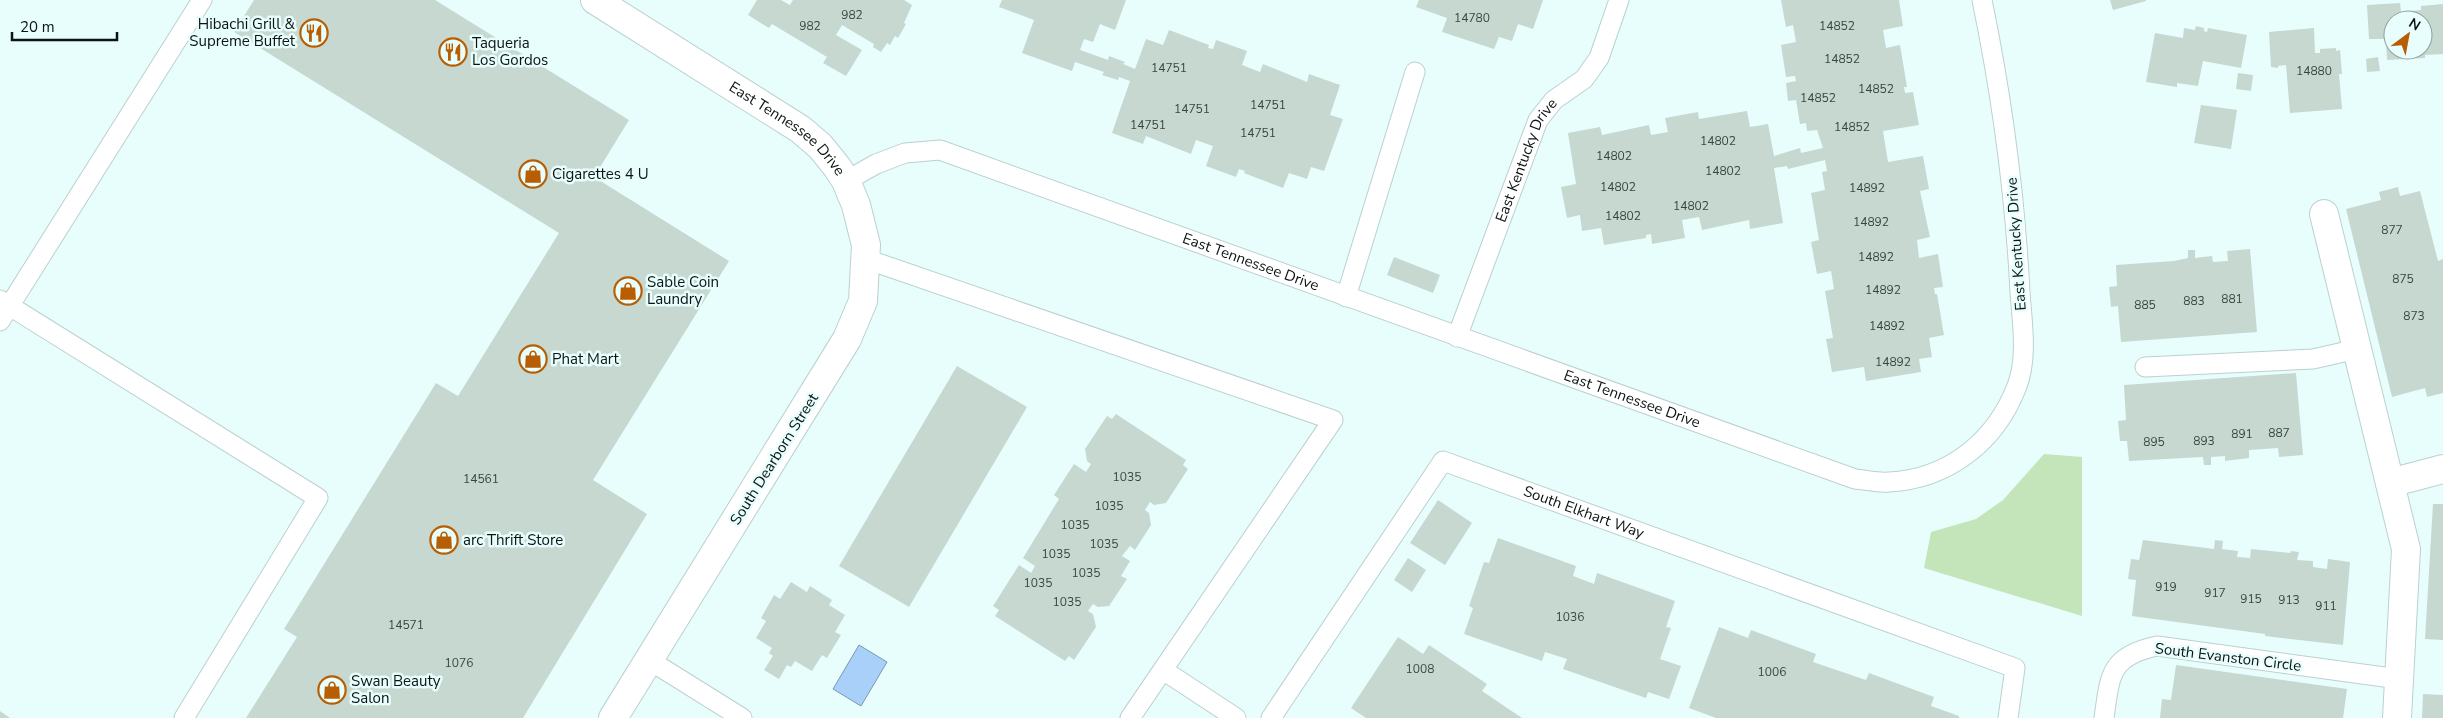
<svg xmlns="http://www.w3.org/2000/svg" width="2443" height="718" viewBox="0 0 2443 718" font-family="'Nunito Sans',sans-serif">
	<style>
		.green { fill: #c3e5b9 }
		.water { fill: #a8d0f9; stroke: #7998b4 }
		.building { fill: #c6d8d0; fill-rule: evenodd }
		.lines { fill: none; stroke-linecap: round; stroke-linejoin: round }
		.service-casing { stroke: #bbd0d0; stroke-width: 21 }
		.minor-casing { stroke: #bbd0d0; stroke-width: 30 }
		.service { stroke: #fff; stroke-width: 19 }
		.minor { stroke: #fff; stroke-width: 28 }
		.labels { text-anchor: middle; dominant-baseline: central; stroke-width: 5; stroke-linejoin: round; paint-order: stroke }
		.number-label { font-size: 12px; fill: #3a4542 }
		.poi-label { font-size: 15px; fill: #0c1413; stroke: #e8fefd; text-anchor: start }
		.street-label { font-size: 15px; fill: #0c1413; stroke: #e8fefd }
	</style>
	<rect width="100%" height="100%" fill="#e8fefd"/>
	<polygon class="green" points="2044,454 2082,457 2082,616 1924,568 1931,532 1976,519 2003,500"/>
	<polygon class="water" points="859,645 887,662 861,706 833,689"/>
	<g class="building">
		<polygon points="254,0 435,0 629,120 594,177 729,261 593,480 647,514 523,718 246,718 297,637 284,629 436,383 458,396 559,233 234,32"/>
		<polygon points="757,0 781,0 790,5 793,0 904,0 912,5 904,23 906,24 898,38 895,36 890,45 887,43 881,52 873,47 874,44 842,25 836,35 862,50 846,76 823,63 827,57 772,24 769,28 748,15"/>
		<polygon points="1002,0 1126,0 1115,30 1100,24 1093,42 1084,39 1080,50 1108,60 1109,56 1125,62 1123,64 1135,69 1146,39 1163,45 1169,30 1209,45 1208,48 1213,49 1216,40 1247,51 1242,65 1260,72 1263,64 1307,82 1309,74 1340,85 1330,115 1343,119 1324,171 1311,167 1307,179 1289,173 1283,188 1244,173 1245,171 1239,169 1236,177 1206,166 1213,146 1196,140 1191,154 1146,136 1143,144 1112,133 1130,81 1119,77 1118,80 1102,75 1104,72 1075,62 1072,71 1022,53 1034,20 999,7"/>
		<polygon points="1419,0 1543,0 1533,29 1518,24 1512,41 1499,37 1494,49 1442,32 1447,18 1416,7"/>
		<polygon points="1781,0 1899,0 1903,26 1883,30 1886,48 1900,45 1907,87 1904,87 1905,93 1913,92 1919,125 1883,131 1888,162 1923,156 1929,189 1920,191 1930,237 1917,240 1919,258 1938,254 1943,287 1934,288 1935,294 1937,294 1944,335 1929,338 1932,357 1919,359 1921,372 1866,381 1864,367 1832,372 1826,339 1833,338 1825,291 1834,289 1831,271 1817,274 1811,242 1819,240 1811,193 1825,190 1822,172 1827,171 1825,160 1788,169 1787,166 1774,168 1783,223 1750,229 1749,220 1702,230 1699,217 1682,220 1685,238 1652,244 1651,234 1646,235 1646,238 1604,245 1601,228 1582,231 1580,215 1567,218 1561,187 1576,184 1568,133 1600,127 1602,135 1649,125 1651,135 1668,132 1665,118 1698,112 1699,119 1747,111 1750,127 1768,124 1774,156 1800,148 1801,153 1823,148 1817,130 1807,131 1806,123 1800,124 1796,100 1788,101 1786,83 1796,81 1795,76 1786,77 1781,45 1796,42 1793,25 1786,27"/>
		<polygon points="2110,0 2146,0 2146,1 2113,10"/>
		<path d="M2400 3 2401 12 2421 10V6L2443 4V54L2425 55V58L2387 60 2386 39H2369L2367 5ZM2393 20H2423V50H2393Z"/>
		<polygon points="2196,26 2204,28 2204,31 2207,32 2208,28 2247,35 2241,68 2203,61 2198,86 2177,83 2177,87 2146,82 2155,33 2183,38 2184,28 2195,30"/>
		<polygon points="2314,28 2315,53 2320,53 2320,49 2336,48 2336,51 2340,50 2342,74 2339,74 2342,109 2290,113 2286,65 2278,66 2278,68 2271,67 2269,32"/>
		<polygon points="2378,57 2380,71 2367,72 2366,59"/>
		<polygon points="2238,73 2253,75 2251,91 2236,89"/>
		<polygon points="2201,105 2237,110 2231,149 2194,143"/>
		<polygon points="2398,187 2400,196 2420,191 2438,261 2443,259 2443,393 2427,397 2425,388 2392,397 2346,209 2381,200 2379,192"/>
		<polygon points="2250,249 2257,332 2121,342 2118,306 2111,307 2109,287 2117,286 2116,265 2174,261 2188,258 2188,250 2195,250 2195,258 2212,256 2213,262 2228,261 2227,251"/>
		<polygon points="1394,257 1440,275 1433,293 1387,275"/>
		<polygon points="957,366 1027,407 909,607 839,566"/>
		<polygon points="2296,373 2303,455 2279,457 2278,448 2249,450 2249,458 2225,461 2225,456 2211,457 2211,465 2204,465 2203,457 2129,461 2127,441 2120,441 2118,421 2126,420 2124,385"/>
		<polygon points="1116,414 1186,460 1183,465 1188,469 1166,503 1154,505 1150,502 1145,510 1149,513 1151,525 1135,550 1130,546 1122,556 1130,561 1121,576 1127,579 1109,606 1098,607 1093,604 1088,611 1093,614 1096,627 1074,660 1069,656 1065,661 995,616 999,610 993,606 1019,565 1031,573 1035,566 1023,558 1059,499 1054,495 1074,464 1086,472 1091,464 1087,461 1085,449 1107,416 1112,419"/>
		<polygon points="1438,500 1472,523 1445,565 1410,543"/>
		<polygon points="2433,504 2443,504 2443,640 2425,639"/>
		<polygon points="1498,538 1576,566 1573,576 1594,584 1597,573 1675,601 1666,627 1671,628 1660,659 1681,666 1669,699 1648,692 1646,698 1563,669 1567,659 1545,652 1542,661 1464,634 1473,608 1469,606 1484,562 1489,563"/>
		<polygon points="2143,540 2214,549 2215,540 2223,541 2222,549 2238,551 2237,557 2250,558 2251,549 2290,553 2291,551 2299,552 2297,560 2313,561 2313,567 2327,569 2328,559 2350,562 2343,645 2265,636 2265,634 2132,616 2136,580 2128,579 2131,559 2139,560"/>
		<polygon points="1408,558 1426,570 1412,592 1394,580"/>
		<polygon points="791,582 807,592 810,586 832,600 829,605 845,615 835,632 841,635 827,658 822,655 812,671 795,661 791,667 787,665 779,679 764,670 773,656 769,653 772,648 756,638 766,621 761,618 774,595 780,599"/>
		<polygon points="1719,627 1748,638 1751,630 1816,654 1813,662 1866,680 1869,673 1934,697 1931,706 1959,716 1959,718 1716,718 1689,708"/>
		<polygon points="1398,637 1423,654 1429,645 1487,684 1482,691 1522,718 1366,718 1351,708"/>
		<polygon points="2176,665 2347,689 2343,718 2160,718 2162,699 2171,700"/>
		<polygon points="2423,694 2443,695 2443,718 2422,718"/>
		<polygon points="0,711 10,718 0,718"/>
	</g>
	<g class="lines">
		<g class="service-casing">
			<g id="service">
				<path id="s1" d="M846 181 876 164 905 153 940 150 1855 479C1866 480 1878 483 1889 482 1949 479 1996 441 2017 386 2028 357 2022 322 2020 292 2015 194 2002 97 1982 0"/>
				<polyline points="866,259 1333,420 1130,718"/>
				<polyline points="1346,297 1415,72"/>
				<polyline points="0,300 318,498 184,718"/>
				<polyline points="0,321 202,0"/>
				<path id="s2" d="M1457 337 1538 120 1554 100 1584 79 1599 58 1619 0"/>
				<polyline points="2145,367 2313,359 2357,349"/>
				<polyline points="649,660 742,718"/>
				<polyline points="1163,670 1236,718"/>
				<path id="s3" d="M1271 718 1443 461 2015 668 2008 718"/>
				<path d="M2104 718C2110 676 2109 656 2157 646L2399 679"/>
			</g>
		</g>
		<g class="minor-casing">
			<g id="minor">
				<path id="s4" d="M595 0 800 129 820 146 837 167 846 181 856 205 866 245 863 301 847 339 613 718"/>
				<polyline points="2324,214 2406,549 2397,718"/>
				<polyline points="2390,483 2443,469"/>
			</g>
		</g>
		<use href="#service" class="service"/>
		<use href="#minor" class="minor"/>
	</g>
	<defs>
		<g id="restaurant-ring" transform="scale(1.4375)"><circle r="9.5" fill="#e8fefd" stroke="#b85d01" stroke-width="1.5"/><path d="M-5-6h1v4h1v-4h1v4h1v-4h1v5L-1.5 .5V6h-2V.5L-5-1ZM5-6V6H3V1.5H1.5Q1.5-4 5-6Z" fill="#b85d01"/></g>
		<g id="shop-ring" transform="scale(1.4375)"><circle r="9.5" fill="#e8fefd" stroke="#b85d01" stroke-width="1.5"/><path d="M-5-2.5h2.3a2.7 3.5 0 0 1 5.4 0H5L5.5 6h-11ZM-1.5-2.5h3a1.5 2.3 0 0 0-3 0Z" fill="#b85d01"/></g>
	</defs>
	<g fill-rule="evenodd">
		<use href="#restaurant-ring" x="314" y="33"/>
		<use href="#restaurant-ring" x="453" y="52"/>
		<use href="#shop-ring" x="533" y="174"/>
		<use href="#shop-ring" x="628" y="291"/>
		<use href="#shop-ring" x="533" y="359"/>
		<use href="#shop-ring" x="444" y="540"/>
		<use href="#shop-ring" x="332" y="690"/>
	</g>
	<g class="labels">
		<g class="number-label">
			<text x="852" y="15">982</text>
			<text x="1472" y="18">14780</text>
			<text x="810" y="26">982</text>
			<text x="1837" y="26">14852</text>
			<text x="1842" y="59">14852</text>
			<text x="1169" y="68">14751</text>
			<text x="2314" y="71">14880</text>
			<text x="1876" y="89">14852</text>
			<text x="1818" y="98">14852</text>
			<text x="1268" y="105">14751</text>
			<text x="1192" y="109">14751</text>
			<text x="1148" y="125">14751</text>
			<text x="1852" y="127">14852</text>
			<text x="1258" y="133">14751</text>
			<text x="1718" y="141">14802</text>
			<text x="1614" y="156">14802</text>
			<text x="1723" y="171">14802</text>
			<text x="1618" y="187">14802</text>
			<text x="1867" y="188">14892</text>
			<text x="1691" y="206">14802</text>
			<text x="1623" y="216">14802</text>
			<text x="1871" y="222">14892</text>
			<text x="2392" y="230">877</text>
			<text x="1876" y="257">14892</text>
			<text x="2403" y="279">875</text>
			<text x="1883" y="290">14892</text>
			<text x="2232" y="299">881</text>
			<text x="2194" y="301">883</text>
			<text x="2145" y="305">885</text>
			<text x="2414" y="316">873</text>
			<text x="1887" y="326">14892</text>
			<text x="1893" y="362">14892</text>
			<text x="2279" y="433">887</text>
			<text x="2242" y="434">891</text>
			<text x="2204" y="441">893</text>
			<text x="2154" y="442">895</text>
			<text x="1127" y="477">1035</text>
			<text x="481" y="479">14561</text>
			<text x="1109" y="506">1035</text>
			<text x="1075" y="525">1035</text>
			<text x="1104" y="544">1035</text>
			<text x="1056" y="554">1035</text>
			<text x="1086" y="573">1035</text>
			<text x="1038" y="583">1035</text>
			<text x="2166" y="587">919</text>
			<text x="2215" y="593">917</text>
			<text x="2251" y="599">915</text>
			<text x="2289" y="600">913</text>
			<text x="1067" y="602">1035</text>
			<text x="2326" y="606">911</text>
			<text x="1570" y="617">1036</text>
			<text x="406" y="625">14571</text>
			<text x="459" y="663">1076</text>
			<text x="1420" y="669">1008</text>
			<text x="1772" y="672">1006</text>
		</g>
		<g class="poi-label">
			<text x="295" y="24" text-anchor="end">Hibachi Grill &amp;<tspan x="295" dy="17">Supreme Buffet</tspan></text>
			<text x="472" y="43">Taqueria<tspan x="472" dy="17">Los Gordos</tspan></text>
			<text x="552" y="174">Cigarettes 4 U</text>
			<text x="647" y="282">Sable Coin<tspan x="647" dy="17">Laundry</tspan></text>
			<text x="552" y="359">Phat Mart</text>
			<text x="463" y="540">arc Thrift Store</text>
			<text x="351" y="681">Swan Beauty<tspan x="351" dy="17">Salon</tspan></text>
		</g>
		<g class="street-label">
			<text stroke="none"><textPath href="#s4" startOffset="232">East Tennessee Drive</textPath></text>
			<text stroke="none"><textPath href="#s2" startOffset="190">East Kentucky Drive</textPath></text>
			<text transform="translate(2016 244) rotate(-94)">East Kentucky Drive</text>
			<text stroke="none"><textPath href="#s1" startOffset="431">East Tennessee Drive</textPath></text>
			<text stroke="none"><textPath href="#s1" startOffset="836">East Tennessee Drive</textPath></text>
			<text transform="translate(774 459) rotate(-58)">South Dearborn Street</text>
			<text stroke="none"><textPath href="#s3" startOffset="459">South Elkhart Way</textPath></text>
			<text transform="translate(2228 657) rotate(7)">South Evanston Circle</text>
		</g>
	</g>
	<g transform="translate(2408 35) rotate(32)"><circle r="24" fill="#e8fefd" stroke="#90a09f"/>
	<path d="M0-4L9 19L0 12L-9 19Z" fill="#b85d01"/>
	<text y="-8" font-size="14" font-weight="bold" text-anchor="middle" fill="#0c1413">N</text>
	</g>
	<path d="M12 32v8h105v-8" fill="none" stroke="#0c1413" stroke-width="2.5"/>
	<text x="20" y="32" font-size="15" fill="#0c1413" stroke="#e8fefd" stroke-width="4" paint-order="stroke">20 m</text>
</svg>
